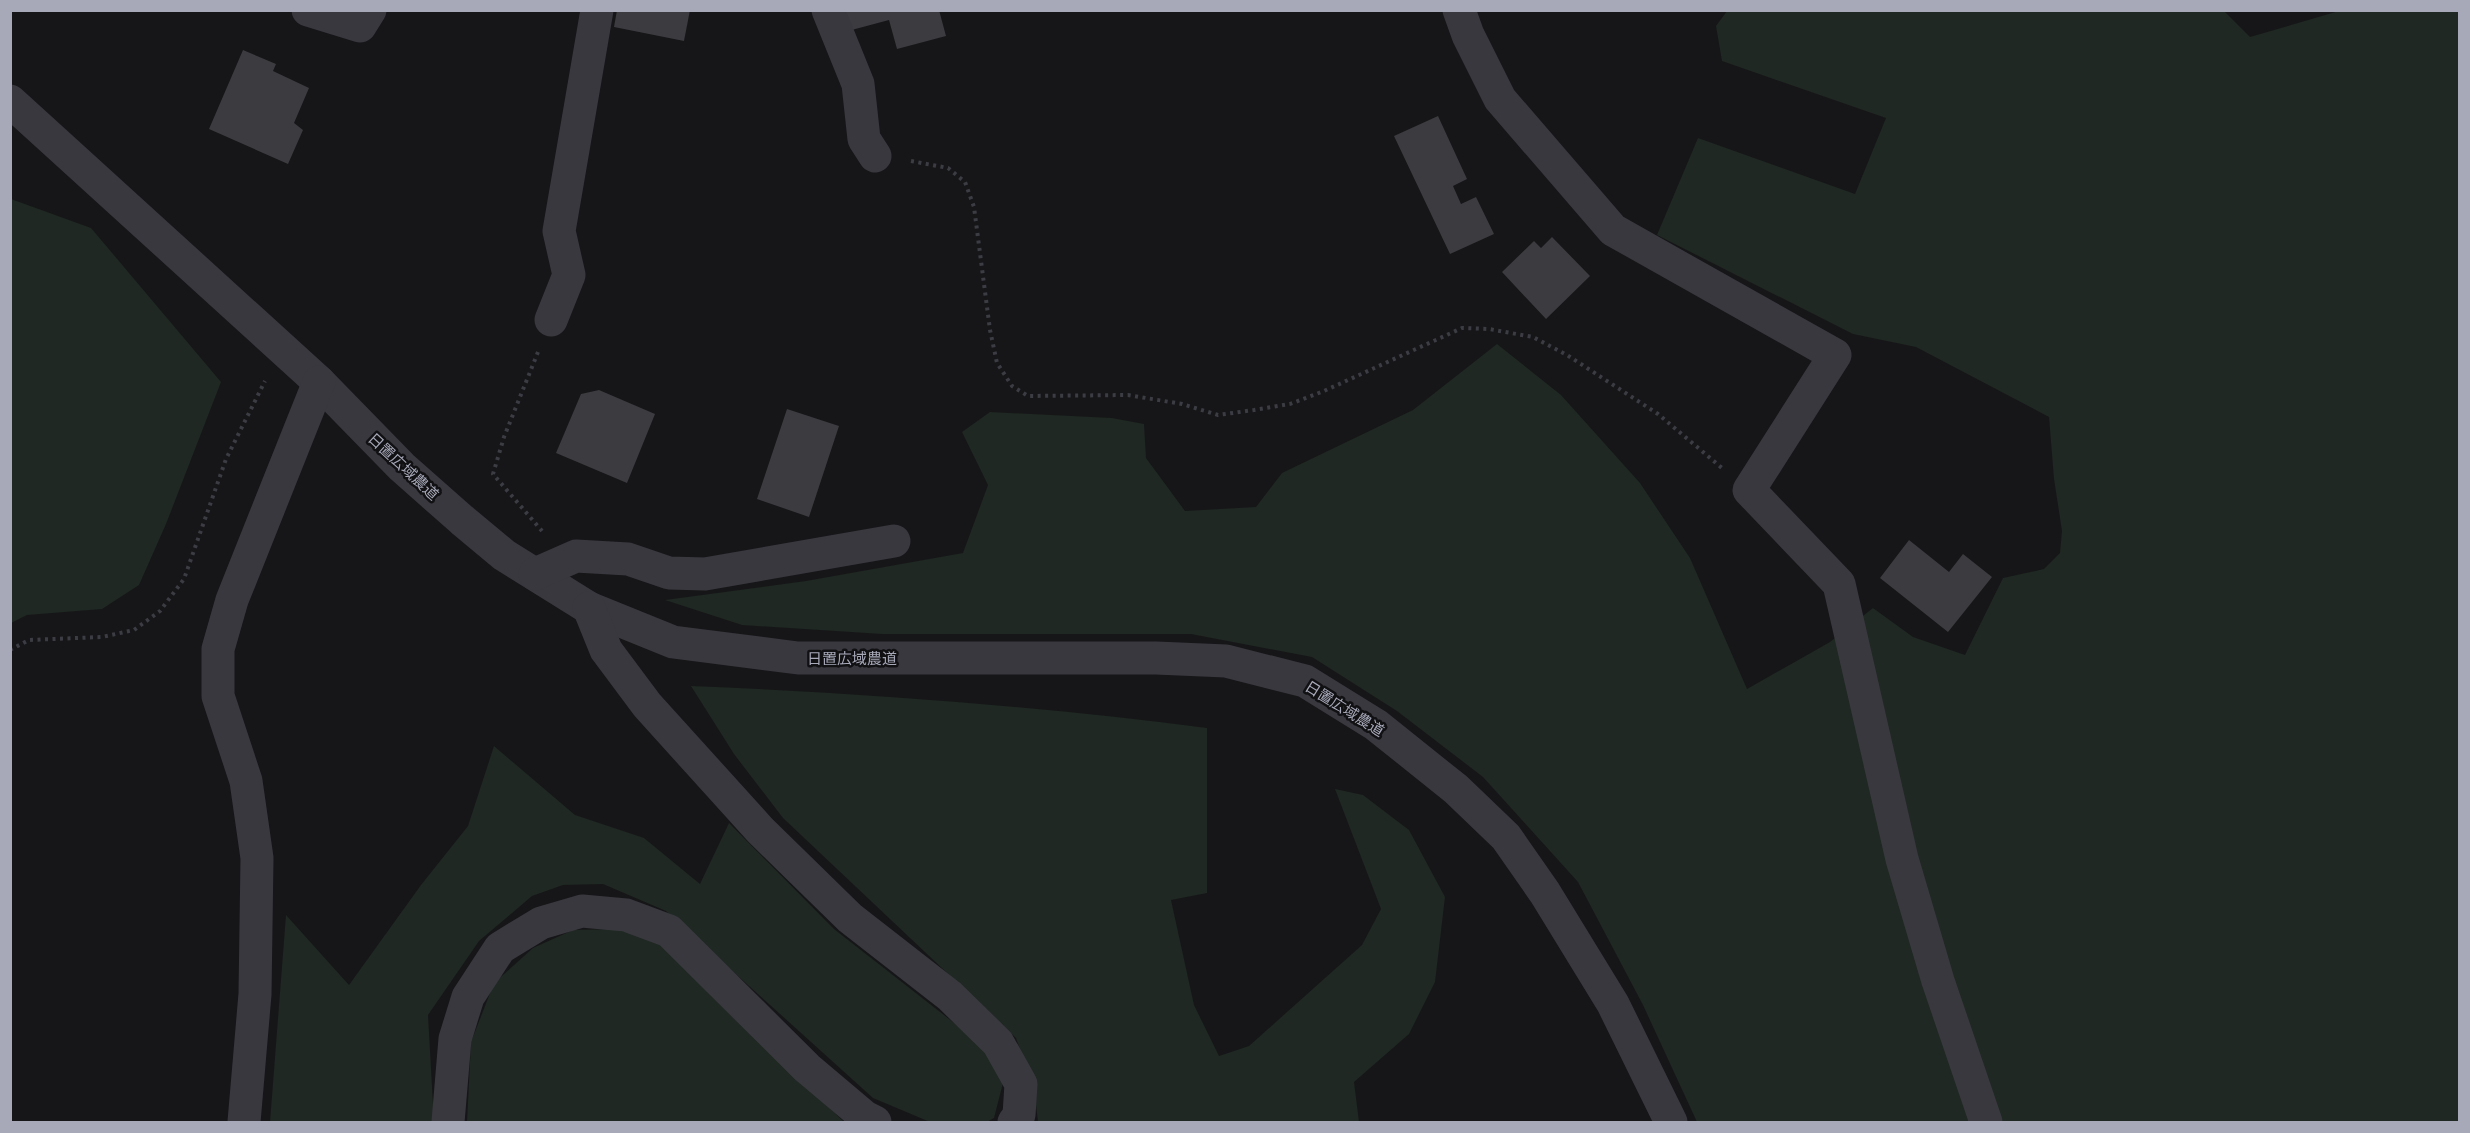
<svg xmlns="http://www.w3.org/2000/svg" width="2470" height="1133" viewBox="0 0 2470 1133" font-family="Barlow,'Noto Sans JP',sans-serif">
	<style>
		.green { fill: #1f2822 }
		.building { fill: #3b3b40 }
		.lines { fill: none; stroke-linecap: round; stroke-linejoin: round }
		.path { stroke: #3c3d44; stroke-width: 4; stroke-dasharray: 3 4.5; stroke-linecap: butt }
		.minor { stroke: #39383f; stroke-width: 33 }
		.labels { text-anchor: middle; dominant-baseline: central; stroke-width: 5; stroke-linejoin: round; paint-order: stroke }
		.street-label { font-size: 15px; fill: #a7a9b9; stroke: #111113 }
	</style>
	<rect width="100%" height="100%" fill="#161618"/>
	<g class="green">
		<polygon points="1727,11 2224,11 2250,37 2339,11 2459,11 2459,1122 1697,1122 1643,1005 1578,882 1483,777 1397,711 1312,657 1191,634 882,634 742,625 665,600 806,581 963,553 988,485 962,432 990,412 1112,418 1144,424 1146,458 1185,511 1256,507 1282,473 1413,410 1497,344 1561,395 1640,483 1690,558 1747,689 1830,642 1873,608 1913,637 1965,655 2003,578 2044,569 2060,553 2062,531 2054,479 2049,417 1916,347 1853,334 1657,235 1698,138 1855,194 1886,118 1722,61 1716,26"/>
		<polygon points="11,199 91,228 221,382 166,524 139,585 102,609 27,615 11,623"/>
		<path d="M691 686C863 693 1036 706 1207 728V893L1171 900 1194 1005 1219 1056 1249 1046 1362 945 1381 909 1335 789 1363 795 1409 830 1445 897 1435 982 1409 1034 1354 1082 1359 1122H1038L1034 1088 1016 1038 783 818 734 754Z"/>
		<polygon points="494,746 575,815 644,838 700,884 729,823 834,929 981,1044 1003,1083 994,1118 987,1122 930,1122 873,1098 666,911 603,884 563,885 532,896 479,941 428,1015 434,1122 270,1122 286,915 349,985 421,885 468,826"/>
		<polygon points="619,929 662,944 844,1122 467,1122 471,1042 494,983 533,948 573,930"/>
	</g>
	<g class="building">
		<polygon points="617,10 690,10 684,41 614,27"/>
		<polygon points="842,10 939,10 946,36 897,49 889,20 848,31"/>
		<polygon points="243,50 276,64 273,71 309,88 294,123 303,130 288,164 209,129"/>
		<polygon points="1438,116 1467,179 1453,186 1461,204 1476,197 1494,234 1450,254 1394,136"/>
		<polygon points="1552,237 1590,276 1546,319 1502,272 1534,241 1541,248"/>
		<polygon points="599,390 655,414 627,483 556,453 581,394"/>
		<polygon points="787,409 839,426 809,517 757,499"/>
		<polygon points="1909,540 1949,572 1963,554 1992,577 1948,632 1880,578"/>
	</g>
	<g class="lines">
		<g class="path">
			<polyline points="911,161 948,168 965,182 974,207 990,330 997,363 1012,386 1028,396 1128,395 1182,404 1218,415 1254,410 1290,404 1324,391 1462,328 1489,329 1533,337 1567,355 1658,414 1722,468"/>
			<polyline points="538,352 504,437 493,474 542,531"/>
			<polyline points="10,650 29,640 102,637 134,630 160,611 184,579 226,459 265,381"/>
		</g>
		<g class="minor">
			<polyline points="308,10 360,26 370,10"/>
			<polyline points="828,10 858,84 864,139 875,156"/>
			<polyline points="1459,10 1468,35 1500,99 1613,230 1835,355 1749,490 1839,584 1902,859 1938,981 1986,1122"/>
			<polyline points="10,101 319,382 402,467 462,520 504,555 589,608 673,642 798,658 1156,658 1226,661 1305,681 1376,725 1456,789 1506,837 1545,893 1613,1004 1671,1122"/>
			<polyline points="551,320 569,275 559,231 597,10"/>
			<polyline points="535,574 576,556 628,559 669,573 705,574 894,541"/>
			<polyline points="589,608 606,650 647,705 760,830 850,918 950,996 998,1043 1021,1084 1019,1115 1014,1122"/>
			<polyline points="244,1122 255,994 257,858 246,781 218,696 218,649 232,600 319,382"/>
			<polyline points="448,1122 455,1039 468,997 500,948 541,923 582,911 626,915 669,931 807,1068 865,1117 875,1122"/>
		</g>
	</g>
	<g class="labels">
		<g class="street-label">
			<text transform="translate(404 466) rotate(43)">日置広域農道</text>
			<text x="852" y="658">日置広域農道</text>
			<text transform="translate(1345 708) rotate(32)">日置広域農道</text>
		</g>
	</g>
	<rect width="2470" height="1133" fill="none" stroke="#a7a9b9" stroke-width="24"/>
</svg>
